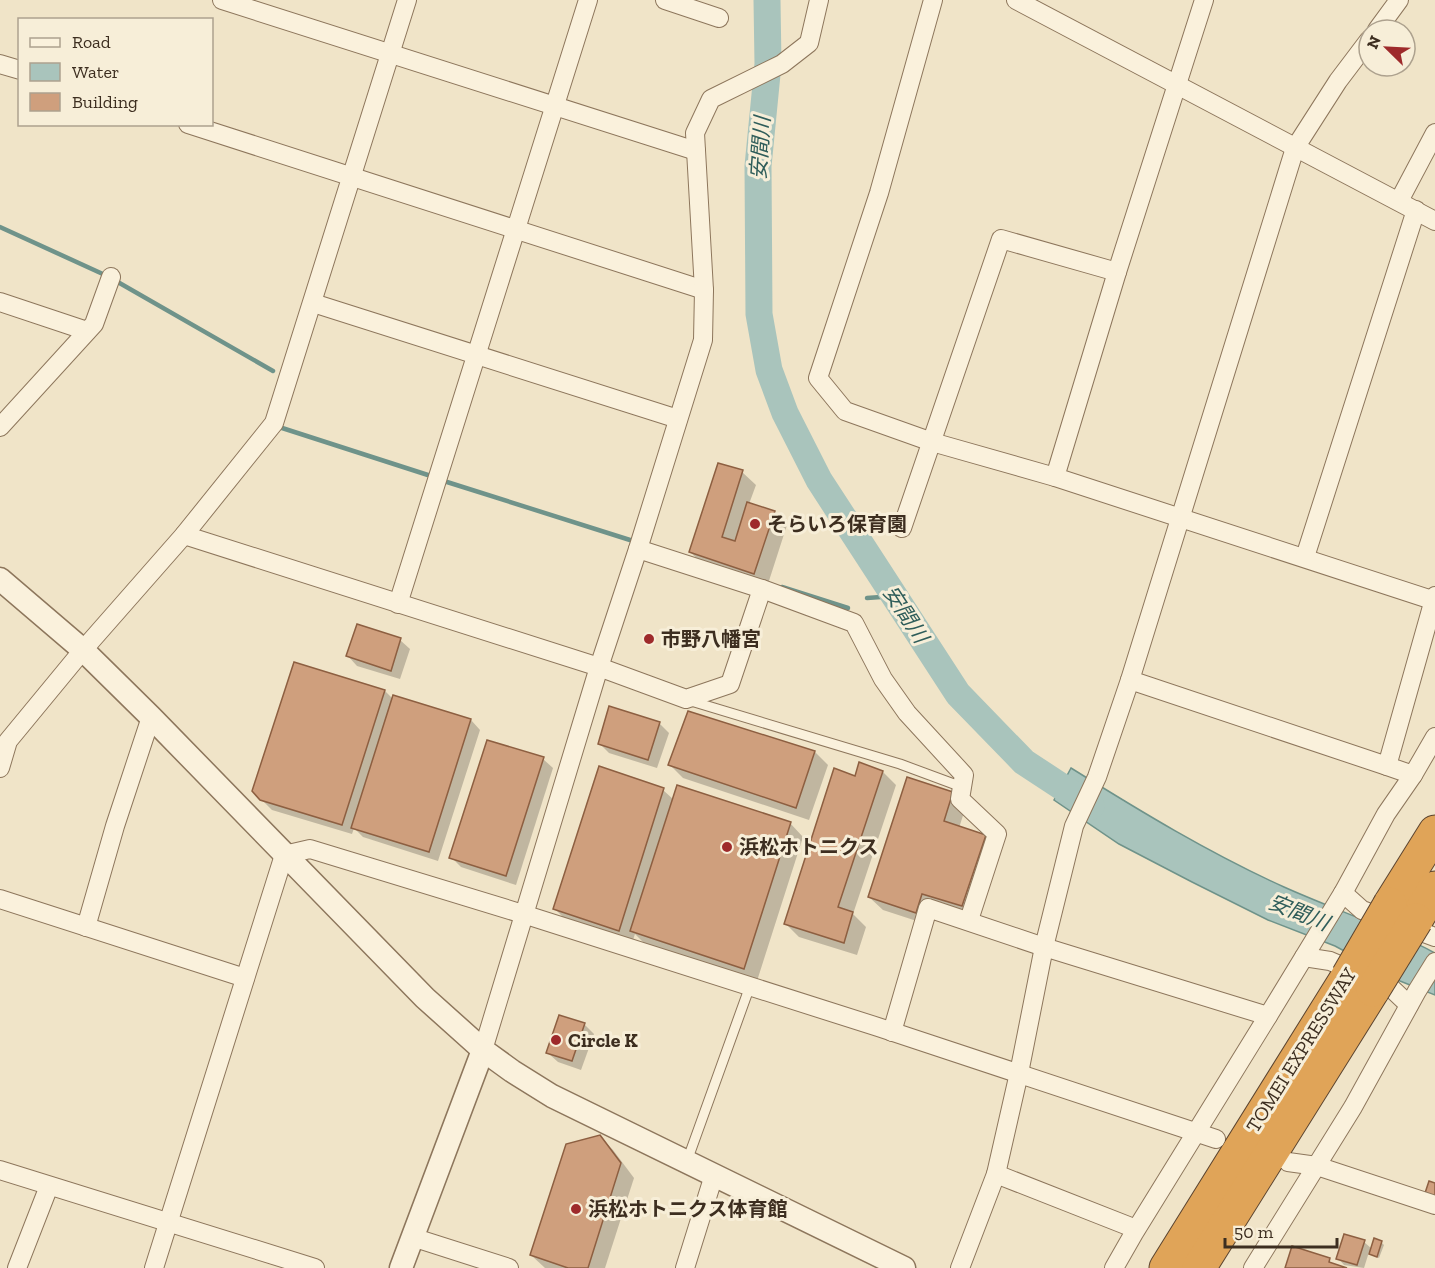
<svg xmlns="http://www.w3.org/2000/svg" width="1435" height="1268" viewBox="0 0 1435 1268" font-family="'Zilla Slab','Noto Sans JP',serif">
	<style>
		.water { fill: #a9c4bc; stroke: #6f938a; stroke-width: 1.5 }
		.shadow { fill: #0003 }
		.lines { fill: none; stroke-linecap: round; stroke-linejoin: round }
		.stream { stroke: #6f938a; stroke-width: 4.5 }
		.river { stroke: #a9c4bc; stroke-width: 27 }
		.building { fill: #cf9f7d; stroke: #8d5f41; stroke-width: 1.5 }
		.service-casing { stroke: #8d765c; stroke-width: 11 }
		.minor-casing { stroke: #8d765c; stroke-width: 20 }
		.tertiary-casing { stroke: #8d765c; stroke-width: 25 }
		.motorway-casing { stroke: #5b4430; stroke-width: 35 }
		.service { stroke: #faf1dc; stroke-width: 9 }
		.minor { stroke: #faf1dc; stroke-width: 18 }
		.tertiary { stroke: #faf1dc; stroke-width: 22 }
		.motorway { stroke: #e0a458; stroke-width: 33 }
		.motorway-bridge-casing { stroke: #5b4430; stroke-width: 35; stroke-linecap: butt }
		.motorway-bridge { stroke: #e0a458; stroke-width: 33 }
		.poi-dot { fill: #9e2a2b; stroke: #f7eed8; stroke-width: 2 }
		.labels { text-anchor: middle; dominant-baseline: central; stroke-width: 6; stroke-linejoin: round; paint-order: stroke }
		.poi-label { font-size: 20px; font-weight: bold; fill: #3d2e20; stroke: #f7eed8; text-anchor: start }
		.street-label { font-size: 20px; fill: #3d2e20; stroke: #f7eed8 }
		.water-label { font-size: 21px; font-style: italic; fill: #2f5d5a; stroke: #f7eed8 }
	</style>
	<rect width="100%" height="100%" fill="#f0e4c8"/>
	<path class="water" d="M1071 768C1140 811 1209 853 1284 887 1333 909 1387 927 1435 953V995L1400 981 1335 946 1268 920 1192 882 1119 844 1054 800Z"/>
	<g class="shadow">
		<polygon points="742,472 756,485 749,504 774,512 787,525 767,587 704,565 690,552"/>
		<polygon points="400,640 410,649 400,679 357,666 348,656"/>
		<polygon points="385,691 393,699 471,720 480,730 438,861 363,837 354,828 352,834 272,810 261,799"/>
		<polygon points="689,713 815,752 828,765 809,820 683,778 670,765"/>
		<polygon points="659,723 669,733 657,768 609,753 599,743"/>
		<polygon points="543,759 553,768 516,885 461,867 451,857"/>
		<polygon points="883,772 896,785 853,914 866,927 857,955 799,937 786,924 856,778"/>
		<polygon points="663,790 674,800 790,823 803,837 757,981 645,944 635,934 632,943 568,922 555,909"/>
		<polygon points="953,793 966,806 959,828 986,836 999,849 975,918 935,906 929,925 883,910 869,897"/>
		<polygon points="584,1024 594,1034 581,1070 558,1062 548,1053"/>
		<polygon points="600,1137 613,1150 634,1178 605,1268 545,1268 531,1255"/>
		<polygon points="1364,1242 1372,1249 1381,1242 1384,1245 1379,1258 1369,1252 1364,1268 1344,1265 1338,1258"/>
	</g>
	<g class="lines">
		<g class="stream">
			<polyline points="0,227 105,275"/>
			<polyline points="116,281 273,371"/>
			<polyline points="280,424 279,427 431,476"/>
			<polyline points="447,482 630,540"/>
			<polyline points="782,587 848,608"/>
			<polyline points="867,598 895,596"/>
		</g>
		<polyline class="river" points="767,0 768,64 758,166 759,314 769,370 785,413 819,480 958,694 1024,762 1091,806"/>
	</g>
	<g class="building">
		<polygon points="718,463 743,470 722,537 735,541 747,502 775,511 754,574 689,552"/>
		<polygon points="357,624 401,638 391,671 346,656"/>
		<polygon points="294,662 385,690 342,825 260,800 252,791"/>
		<polygon points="393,695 471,719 429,852 351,828"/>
		<polygon points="609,706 660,722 648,760 598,744"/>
		<polygon points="688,711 815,751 796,808 668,765"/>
		<polygon points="487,740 544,757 506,876 449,858"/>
		<polygon points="859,762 883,771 838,907 853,912 844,943 784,924 834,768 855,776"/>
		<polygon points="599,766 664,788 619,931 553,909"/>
		<polygon points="907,777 953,792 944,821 986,835 962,906 922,894 916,913 868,897"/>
		<polygon points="677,785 791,822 744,969 630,931"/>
		<polygon points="559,1015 585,1023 572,1061 546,1053"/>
		<polygon points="600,1135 621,1163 588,1268 568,1268 530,1255 566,1144"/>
		<polygon points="1429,1181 1435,1183 1435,1197 1425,1193"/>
		<polygon points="1344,1234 1365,1240 1357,1265 1336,1259"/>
		<polygon points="1374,1238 1382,1241 1377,1257 1369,1254"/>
		<polygon points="1292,1246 1330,1258 1329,1262 1347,1268 1285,1268"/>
	</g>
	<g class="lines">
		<g class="service-casing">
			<g id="service">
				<polyline points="691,701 900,764 962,787"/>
				<polyline points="687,1161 750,986"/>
			</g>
		</g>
		<g class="minor-casing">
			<g id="minor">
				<polyline points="222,0 696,151"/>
				<polyline points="665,0 719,18"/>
				<polyline points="933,0 879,193 818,378 845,411 932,442 1055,477 1435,601"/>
				<polyline points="1016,0 1435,221"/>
				<polyline points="1377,30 1399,0"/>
				<polyline points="0,64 20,70"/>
				<polyline points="188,124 704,290"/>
				<polyline points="1399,201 1435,133"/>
				<polyline points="0,302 87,331"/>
				<polyline points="313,303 678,419"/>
				<polyline points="0,427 94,324 111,277"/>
				<polyline points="1055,477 1117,272 1204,0"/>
				<polyline points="902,528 1001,239 1117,272"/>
				<polyline points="184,535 599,667 686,699 730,684 762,589"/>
				<polyline points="638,549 762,589 854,623 883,679 907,713 964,775 960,799 997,834 969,920"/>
				<polyline points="1305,557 1416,210"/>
				<polyline points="398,604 588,0"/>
				<polyline points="1130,680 1387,766"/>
				<polyline points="0,768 8,741 83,650 184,535 274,423 407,0"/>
				<polyline points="1413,775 1387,766 1435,596"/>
				<polyline points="1343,893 1362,910 1435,937"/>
				<polyline points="0,899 245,978"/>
				<polyline points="86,927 115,826 151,717"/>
				<polyline points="1304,957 1330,961 1389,986 1409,1005"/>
				<polyline points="892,1032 928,908 1044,947 1268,1016"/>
				<polyline points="483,1050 599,667 638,549 703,340 704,290 695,133 711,99 782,64 809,43 819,0"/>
				<polyline points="1288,1162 1317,1166 1435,1205"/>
				<polyline points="0,1170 315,1268"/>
				<polyline points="996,1174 1136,1229"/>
				<polyline points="412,1237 509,1268"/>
				<polyline points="17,1268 49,1186"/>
				<polyline points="154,1268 284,855 310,849 523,914 878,1027 1216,1139"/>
				<polyline points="685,1268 714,1175"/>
				<polyline points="960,1268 996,1174 1019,1073 1044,947 1074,826 1097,777 1130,680 1295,148 1338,81 1369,40"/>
				<polyline points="1114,1268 1134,1233 1268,1016 1343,893 1386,814 1413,775 1435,737"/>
				<polyline points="1253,1268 1353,1107 1417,991 1435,962"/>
			</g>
		</g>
		<g class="tertiary-casing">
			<g id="tertiary">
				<polyline points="0,579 83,650 151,717 425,998 483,1050 512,1071 552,1096 904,1268"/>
				<polyline points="401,1268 483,1050"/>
			</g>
		</g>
		<g class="motorway-casing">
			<g id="motorway">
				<polyline points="1390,904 1435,832"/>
				<polyline points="1416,920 1435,888"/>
				<polyline points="1166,1268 1348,976"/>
				<polyline points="1199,1268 1373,990"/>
			</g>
		</g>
		<use href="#service" class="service"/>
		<use href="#minor" class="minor"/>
		<use href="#tertiary" class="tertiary"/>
		<use href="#motorway" class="motorway"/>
		<g class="motorway-bridge-casing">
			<g id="motorway-bridge">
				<polyline points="1348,976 1390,904"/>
				<polyline points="1373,990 1416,920"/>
			</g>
		</g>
		<use href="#motorway-bridge" class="motorway-bridge"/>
	</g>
	<g class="poi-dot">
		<circle cx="755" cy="524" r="6"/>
		<circle cx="649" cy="639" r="6"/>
		<circle cx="727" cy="847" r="6"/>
		<circle cx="556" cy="1040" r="6"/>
		<circle cx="576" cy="1209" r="6"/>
	</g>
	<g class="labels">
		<g class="poi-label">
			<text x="767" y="524">そらいろ保育園</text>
			<text x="661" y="639">市野八幡宮</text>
			<text x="739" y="847">浜松ホトニクス</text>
			<text x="568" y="1040">Circle K</text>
			<text x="588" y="1209">浜松ホトニクス体育館</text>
		</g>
		<g class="street-label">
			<text transform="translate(1301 1050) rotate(-58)">TOMEI EXPRESSWAY</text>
		</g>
		<g class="water-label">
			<text transform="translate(760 148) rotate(-86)">安間川</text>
			<text transform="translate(906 614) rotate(57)">安間川</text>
			<text transform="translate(1299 912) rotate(22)">安間川</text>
		</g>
	</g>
	<rect x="18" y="18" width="195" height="108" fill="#f7eed8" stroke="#ada18e" stroke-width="1.5"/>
	<rect x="30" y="38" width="30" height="9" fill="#faf1dc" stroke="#ada18e" stroke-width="1.5"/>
	<text x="72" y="48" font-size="18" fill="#3d2e20">Road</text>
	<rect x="30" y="63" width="30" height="18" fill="#a9c4bc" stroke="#ada18e" stroke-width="1.5"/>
	<text x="72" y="78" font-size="18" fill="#3d2e20">Water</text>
	<rect x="30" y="93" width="30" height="18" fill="#cf9f7d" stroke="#ada18e" stroke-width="1.5"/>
	<text x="72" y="108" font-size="18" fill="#3d2e20">Building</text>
	<g transform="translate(1387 48) rotate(294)"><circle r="28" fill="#f7eed8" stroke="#ada18e" stroke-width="1.5"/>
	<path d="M0-4.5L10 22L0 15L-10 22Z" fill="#9e2a2b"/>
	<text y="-9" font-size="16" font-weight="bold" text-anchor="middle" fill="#3d2e20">N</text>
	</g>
	<path d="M1225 1238v9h112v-9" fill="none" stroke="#3d2e20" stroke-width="3"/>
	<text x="1234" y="1238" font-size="18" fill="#3d2e20" stroke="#f7eed8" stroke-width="4.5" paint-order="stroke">50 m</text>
</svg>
